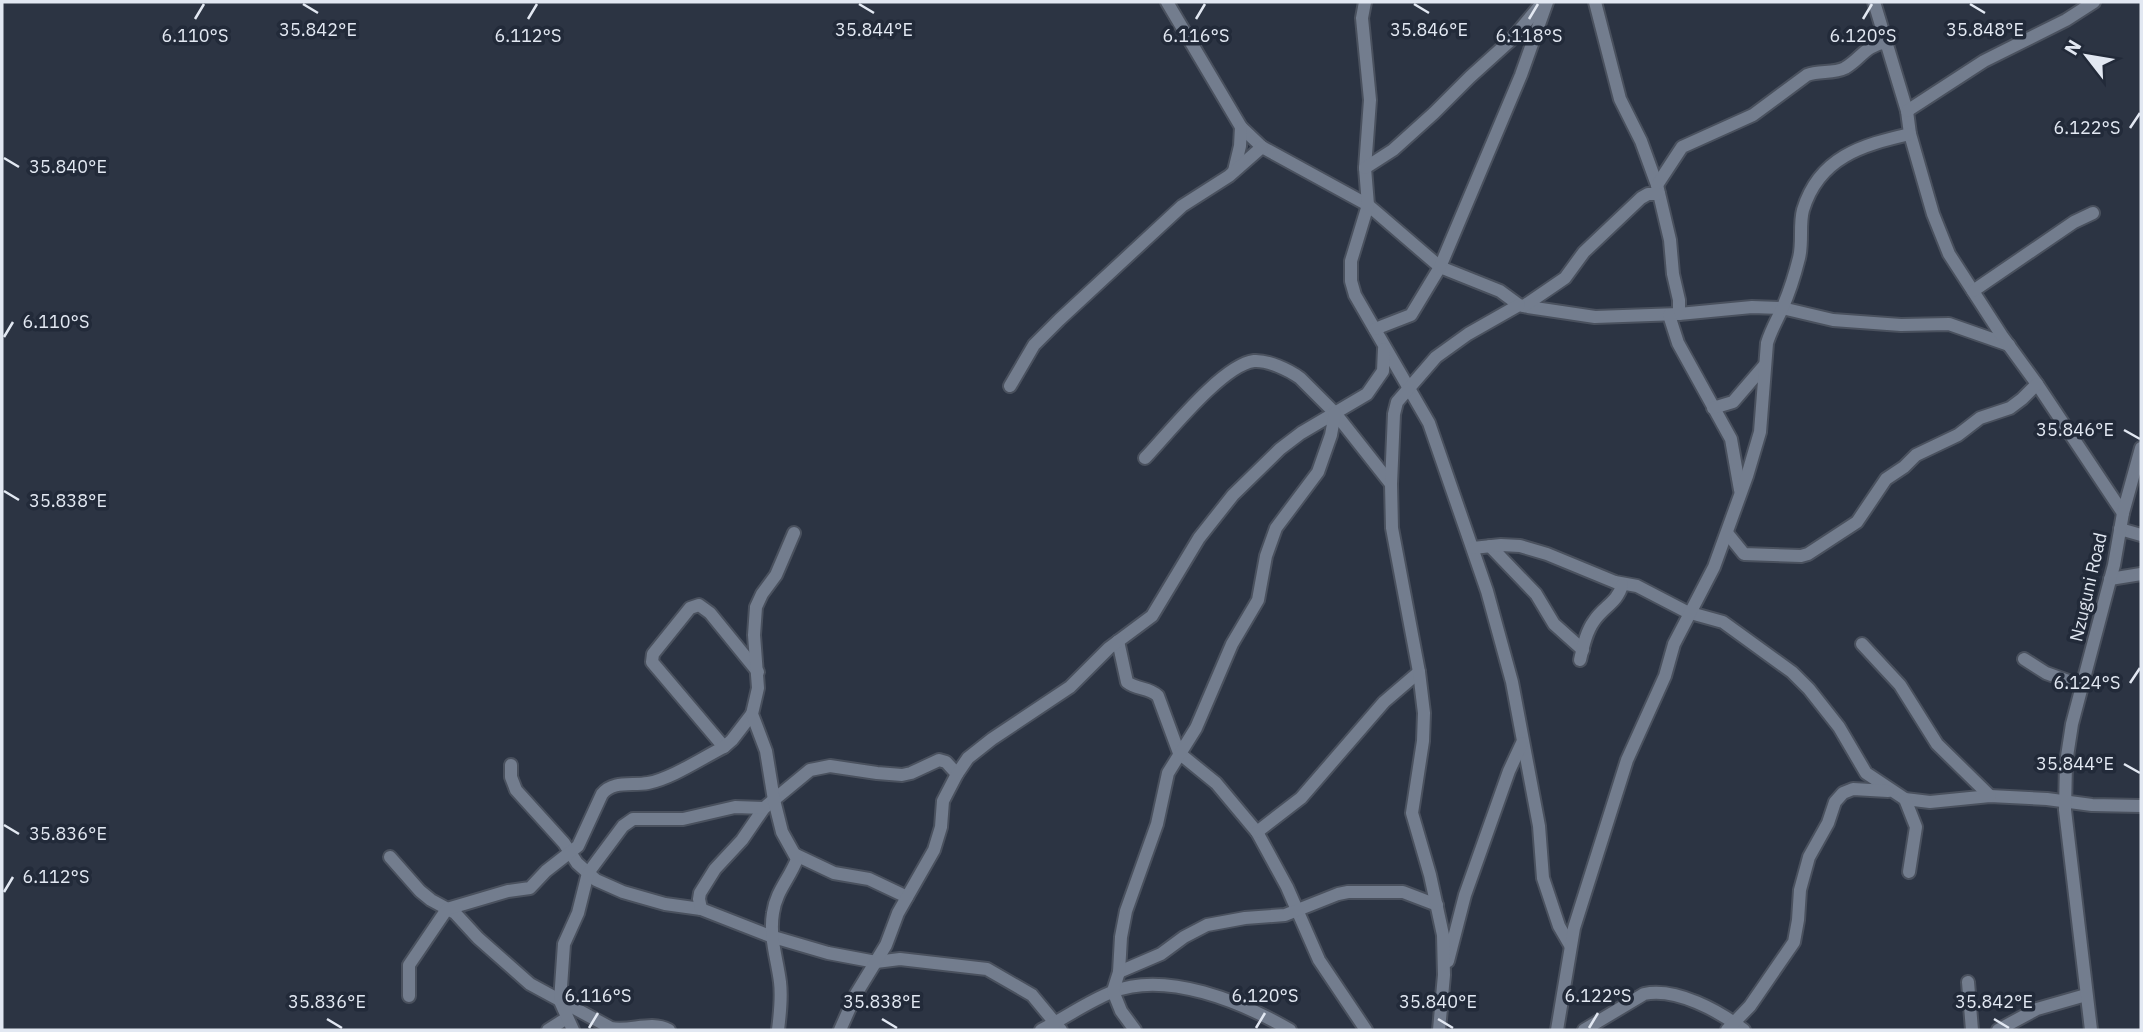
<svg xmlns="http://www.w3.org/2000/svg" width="2143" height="1032" viewBox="0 0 2143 1032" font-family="'IBM Plex Sans',sans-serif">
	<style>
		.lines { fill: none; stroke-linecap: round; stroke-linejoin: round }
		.minor-casing { stroke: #4a515e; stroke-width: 16 }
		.minor { stroke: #737d8e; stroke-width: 12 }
		.ticks { fill: none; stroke: #e2e8f2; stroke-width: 2.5 }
		.labels { text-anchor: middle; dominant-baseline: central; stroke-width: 7; stroke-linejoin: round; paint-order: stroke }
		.street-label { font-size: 18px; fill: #e2e8f2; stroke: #222a39 }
		.ticks-label { font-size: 18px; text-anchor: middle; fill: #e2e8f2; stroke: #222a39; stroke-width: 7; stroke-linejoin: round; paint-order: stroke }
	</style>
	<rect width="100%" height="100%" fill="#2c3443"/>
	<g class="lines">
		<g class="minor-casing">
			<g id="minor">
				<polyline points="1167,2 1241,127 1262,147 1368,205 1440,267 1500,291 1519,305 1528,307 1595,317 1679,314 1752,307 1782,308 1833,320 1901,325 1949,324 2009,345"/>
				<polyline points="1365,2 1362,18 1370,100 1365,168 1368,205 1351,261 1351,281 1355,295 1429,423 1487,591 1512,682 1539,826 1543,878 1559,926 1570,945"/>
				<polyline points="1595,2 1620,99 1641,141 1657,185 1670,240 1673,274 1679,300 1679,314"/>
				<polyline points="1874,2 1907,111 1910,134 1933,214 1949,254 2002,336 2037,384 2123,513"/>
				<polyline points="1907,111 1984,61 2066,20 2094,2"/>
				<polyline points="1365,168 1393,150 1434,113 1470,77 1512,39 1543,2"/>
				<polyline points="1234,171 1240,146 1241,127"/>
				<path d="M1657 185 1682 147 1753 115 1807 75C1819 70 1833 74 1845 68 1862 58 1864 46 1886 42"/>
				<polyline points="1973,291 2074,222 2093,213"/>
				<polyline points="1524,306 1565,278 1584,252 1641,198 1648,194 1659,194"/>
				<polyline points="1669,315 1678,343 1731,439 1740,490"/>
				<polyline points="1375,329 1411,315 1440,267 1521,75 1547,2"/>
				<polyline points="1010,386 1034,345 1059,320 1182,206 1229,176 1262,147"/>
				<polyline points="1713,408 1733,402 1764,366"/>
				<path d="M1145 458C1168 434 1222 365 1254 361 1268 360 1289 370 1300 378L1335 413 1391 484"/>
				<polyline points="2120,529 2141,535"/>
				<polyline points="1727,533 1744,554 1801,556 1808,554 1857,522 1886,479 1904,467 1916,455 1958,435 1980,418 2010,408 2022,399 2037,384"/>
				<polyline points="1490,546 1536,594 1554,624 1583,650"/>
				<polyline points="1473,548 1501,545 1520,546 1547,554 1615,582 1637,586 1687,612 1723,622 1792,672 1809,689 1839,727 1866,773 1905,799 1930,802 1990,796 2047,799 2092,805 2141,806"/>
				<polyline points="2110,579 2141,574"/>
				<path d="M1118 641 1127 682C1137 690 1149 687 1158 696L1179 753 1216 783 1257 832 1287 887 1319 960 1366 1030"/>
				<polyline points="1862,644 1900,685 1937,744 1990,796"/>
				<polyline points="2024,659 2046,673 2082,686"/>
				<path d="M1580 660C1583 647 1586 632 1594 621 1603 607 1618 602 1622 585"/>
				<polyline points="724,747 652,662 653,654 690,608 699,605 710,613 758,672"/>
				<polyline points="511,765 511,777 516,790 564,843 577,863 596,880 623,892 665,904 701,909 770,936 828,953 876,962 900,959 987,969 1032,995 1061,1030"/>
				<polyline points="1905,799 1916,827 1909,872"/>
				<polyline points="1257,832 1301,798 1384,702 1419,672"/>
				<polyline points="796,855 834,873 869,879 907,897"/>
				<path d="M390 857 420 891 431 900 455 913 478 938 530 984 611 1028C631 1032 650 1020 669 1030"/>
				<polyline points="701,909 699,899 700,893 715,869 742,840 764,808 810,770 830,766 877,773 902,775 911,773 939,760 946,762 957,774"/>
				<polyline points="1448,961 1465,895 1509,771 1522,743"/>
				<polyline points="1119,972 1161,954 1184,937 1207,925 1245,918 1285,915 1338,894 1348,892 1403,892 1437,905"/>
				<polyline points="1968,982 1972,1030"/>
				<path d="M409 996V965L447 909 508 891 530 888 546 871 578 846 602 794C613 780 632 786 648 783 671 779 702 758 724 747L732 740 752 714"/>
				<polyline points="548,1030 567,1018"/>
				<polyline points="573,1030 560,1001 564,944 578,913 588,873 623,826 633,819 683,819 735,807 764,808"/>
				<path d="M778 1030C780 1014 782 998 780 982 777 958 769 937 773 913 776 891 790 878 797 859L782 832 774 800 766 751 752 714 758 688 754 635 756 607 762 594 776 575 794 533"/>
				<polyline points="840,1030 856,994 886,945 898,913 934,850 941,827 943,801 957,774 968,758 992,739 1070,687 1109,648 1152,616 1199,538 1233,495 1280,449 1301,433 1367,394 1383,371 1384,349"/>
				<path d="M1041 1030C1065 1018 1087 1002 1112 992 1166 970 1242 1002 1290 1030"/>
				<polyline points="1135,1030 1121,1011 1113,991 1119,972 1121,937 1126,911 1157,824 1168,773 1196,728 1232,644 1258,600 1266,556 1276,528 1318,472 1331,435 1335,413"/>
				<polyline points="1439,1030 1444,975 1443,935 1430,875 1412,813 1423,741 1424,713 1419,672 1392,528 1391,484 1394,414 1397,402 1436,357 1468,334 1519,305"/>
				<path d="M1557 1030 1574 928 1627 760 1665 676 1674 644 1714 567 1747 476 1760 432 1767 343C1771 330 1777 320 1782 309 1789 293 1795 274 1799 258 1803 242 1799 225 1803 210 1819 157 1862 145 1910 134"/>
				<path d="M1584 1030 1644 994C1676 987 1719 1011 1744 1030"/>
				<polyline points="1727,1030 1750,1006 1794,942 1798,920 1800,890 1809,857 1828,823 1835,802 1843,793 1853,789 1888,791"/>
				<polyline points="1998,1030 2037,1009 2086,995"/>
				<polyline points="2091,1030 2065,810 2066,763 2072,724 2114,565 2123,513 2141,448"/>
			</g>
		</g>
		<use href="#minor" class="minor"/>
	</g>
	<path class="ticks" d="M303 4 318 13M859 4 874 13M1414 4 1429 13M1970 4 1985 13M195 19 204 4M528 19 537 4M1196 19 1205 4M1529 19 1538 4M1863 19 1872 4M2130 128 2140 113M4 158 19 167M4 337 13 322M2124 430 2140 439M4 491 19 500M2130 683 2140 668M2124 764 2140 773M4 825 19 834M4 892 13 877M327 1019 342 1028M882 1019 897 1028M1438 1019 1453 1028M1994 1019 2009 1028M589 1028 598 1013M1256 1028 1265 1013M1589 1028 1598 1013"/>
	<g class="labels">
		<g class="street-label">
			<text transform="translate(2088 587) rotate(-77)">Nzuguni Road</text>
		</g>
	</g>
	<g class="ticks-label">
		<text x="318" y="36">35.842°E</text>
		<text x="874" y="36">35.844°E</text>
		<text x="1429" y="36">35.846°E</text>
		<text x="1985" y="36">35.848°E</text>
		<text x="195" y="42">6.110°S</text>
		<text x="1196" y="42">6.116°S</text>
		<text x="528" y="42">6.112°S</text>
		<text x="1529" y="42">6.118°S</text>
		<text x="1863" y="42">6.120°S</text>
		<text x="2087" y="134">6.122°S</text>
		<text x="68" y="173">35.840°E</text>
		<text x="56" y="328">6.110°S</text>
		<text x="2075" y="436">35.846°E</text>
		<text x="68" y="507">35.838°E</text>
		<text x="2087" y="689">6.124°S</text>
		<text x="2075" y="770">35.844°E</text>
		<text x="68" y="840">35.836°E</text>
		<text x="56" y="883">6.112°S</text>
		<text x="598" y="1002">6.116°S</text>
		<text x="1265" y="1002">6.120°S</text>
		<text x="1598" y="1002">6.122°S</text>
		<text x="327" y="1008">35.836°E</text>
		<text x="882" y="1008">35.838°E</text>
		<text x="1438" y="1008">35.840°E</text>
		<text x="1994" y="1008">35.842°E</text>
	</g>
	<rect width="2143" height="1032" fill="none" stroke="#e2e8f2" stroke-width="7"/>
	<g transform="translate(2087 56) rotate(301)" stroke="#222a39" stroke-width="5" paint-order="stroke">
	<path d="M0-5L12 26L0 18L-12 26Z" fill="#e2e8f2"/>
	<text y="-10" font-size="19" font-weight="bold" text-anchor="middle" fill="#e2e8f2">N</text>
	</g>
</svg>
